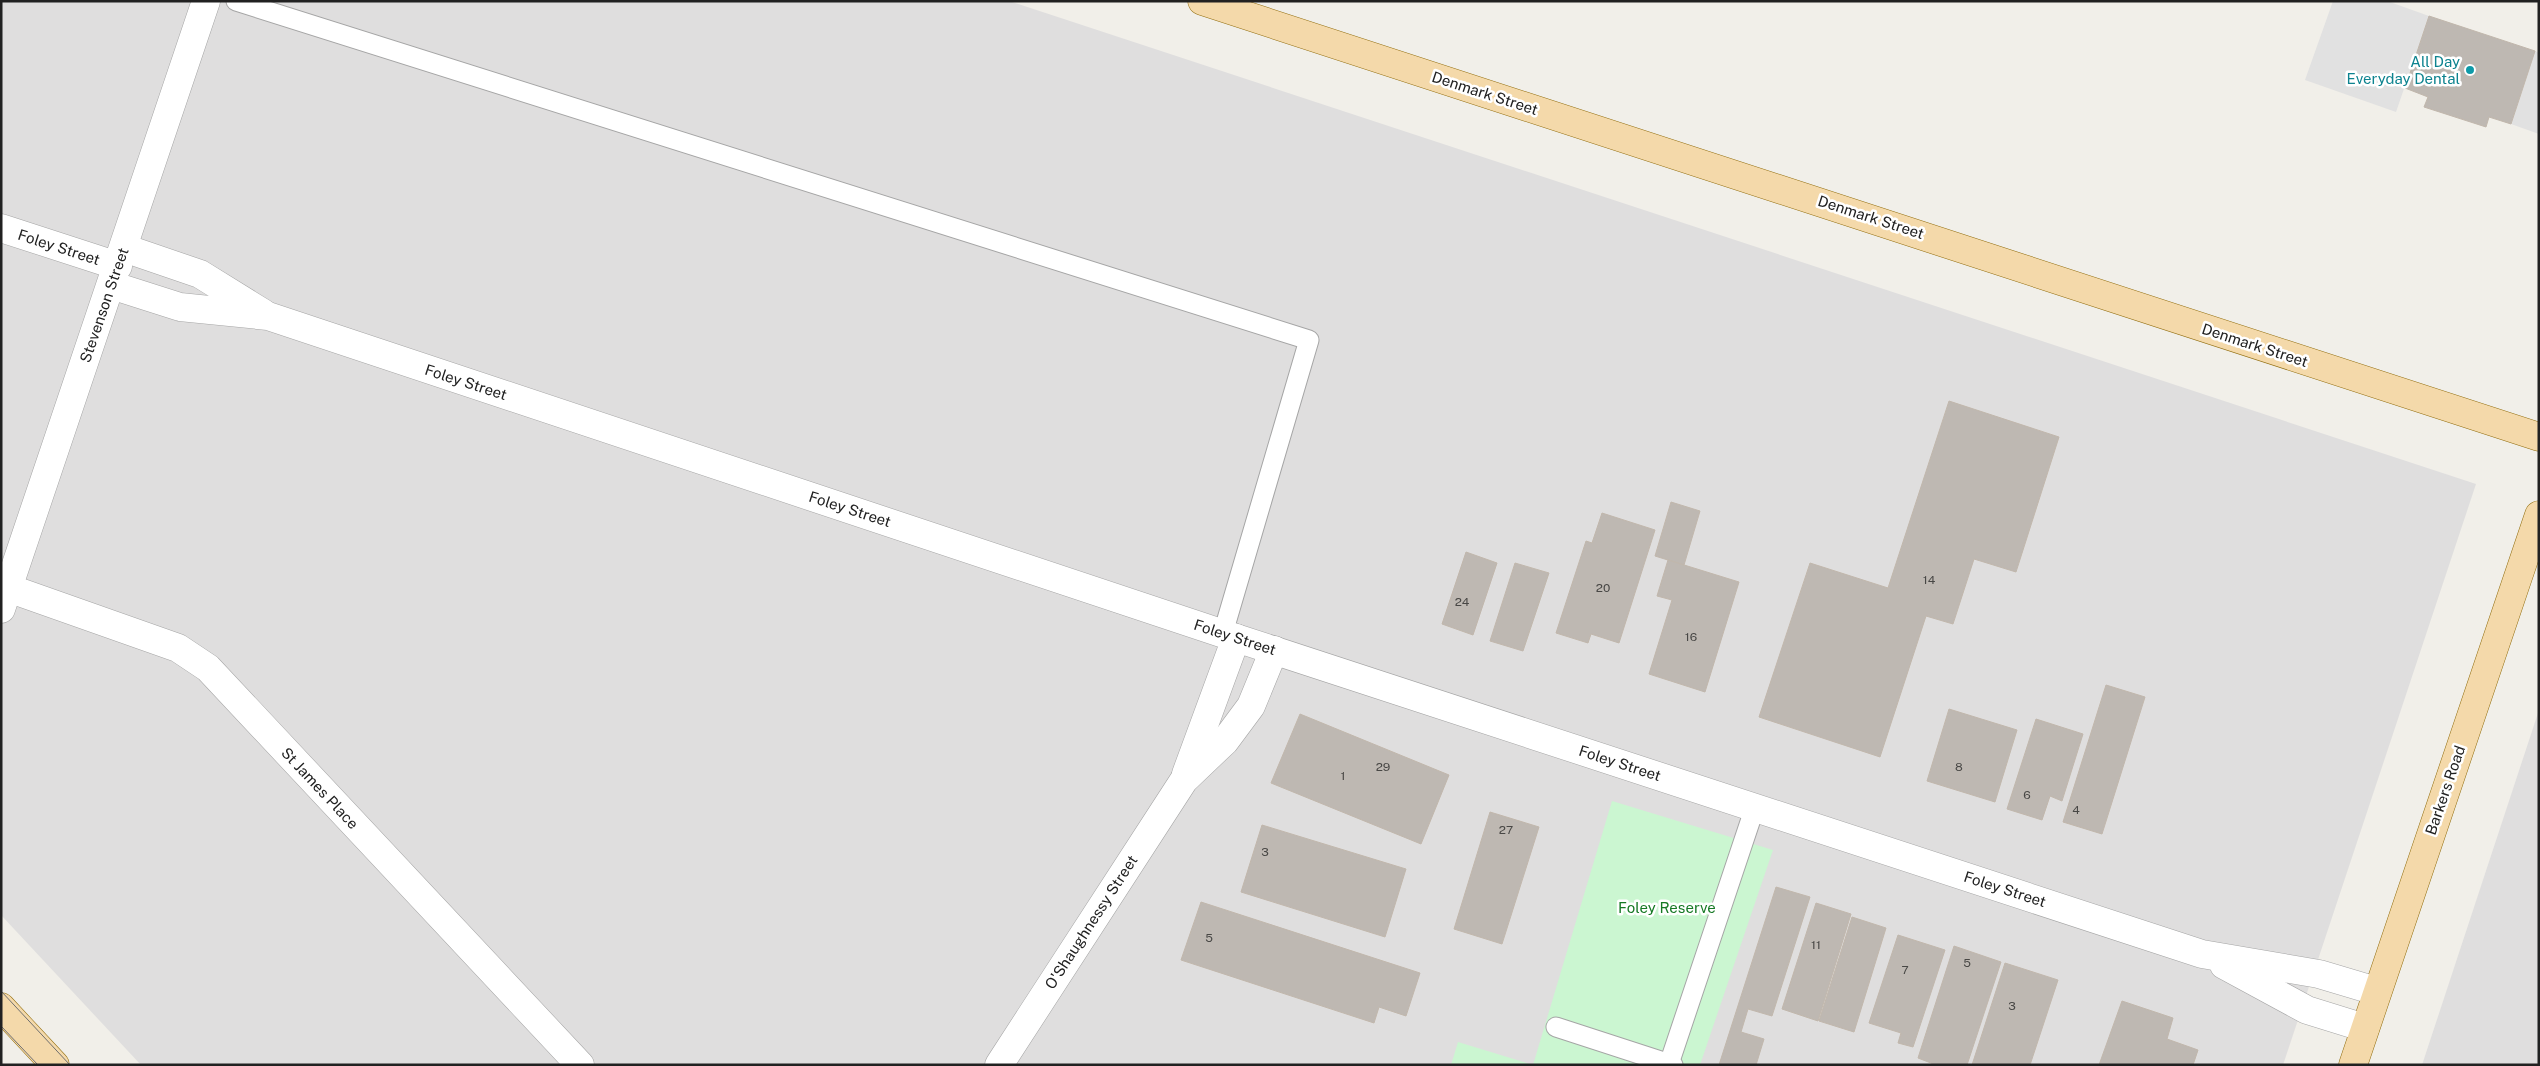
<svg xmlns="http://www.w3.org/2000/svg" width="2540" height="1066" viewBox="0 0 2540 1066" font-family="'Public Sans',sans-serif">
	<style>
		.residential { fill: #dfdede }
		.park { fill: #cbf6d1 }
		.parking { fill: #e1e1e1 }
		.building { fill: #beb8b2; stroke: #c1b7ac }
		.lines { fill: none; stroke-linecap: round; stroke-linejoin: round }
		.service-casing { stroke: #a5a5a5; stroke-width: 21 }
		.minor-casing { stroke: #a5a5a5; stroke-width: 29 }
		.tertiary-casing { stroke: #a5a5a5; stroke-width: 29 }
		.primary-casing { stroke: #916d0e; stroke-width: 29 }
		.service { stroke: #fff; stroke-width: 19 }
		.minor { stroke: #fff; stroke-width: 28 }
		.tertiary { stroke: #fff; stroke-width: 28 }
		.primary { stroke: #f4d9aa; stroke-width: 28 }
		.tram { stroke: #6f6f6f; stroke-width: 1 }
		.culture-dot { fill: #0f9aa8; stroke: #fff; stroke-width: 2 }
		.labels { text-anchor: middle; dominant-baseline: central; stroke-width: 5; stroke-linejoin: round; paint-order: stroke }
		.number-label { font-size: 12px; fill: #484745 }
		.culture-label { font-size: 15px; fill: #0d838f; stroke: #fff; text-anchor: end }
		.street-label { font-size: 15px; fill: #212121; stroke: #fff }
		.park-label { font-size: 15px; fill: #167924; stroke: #fff }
	</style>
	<rect width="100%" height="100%" fill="#f1efe9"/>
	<g class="residential">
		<polygon points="1,1 1009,1 2476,484 2283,1065 141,1065 1,915"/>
		<polygon points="2539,710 2539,1065 2422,1065"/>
	</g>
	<g class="park">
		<polygon points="1612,801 1773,850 1700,1065 1533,1065"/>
		<polygon points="1458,1042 1533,1065 1451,1065"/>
	</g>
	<g class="parking">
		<polygon points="2333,1 2387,1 2429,16 2396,112 2305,80"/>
		<polygon points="2535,51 2539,53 2539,134 2511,124"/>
	</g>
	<g class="building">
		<polygon points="2429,16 2535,51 2511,124 2489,117 2486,127 2424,107 2428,97 2405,88"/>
		<polygon points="1949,401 2059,437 2016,572 1974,559 1953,624 1926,616 1880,757 1759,717 1810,563 1888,588"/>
		<polygon points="1671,502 1700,511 1684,565 1655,556"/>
		<polygon points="1602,513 1655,530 1619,643 1591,634 1588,643 1556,633 1586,541 1592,543"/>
		<polygon points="1466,552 1497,563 1473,635 1442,624"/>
		<polygon points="1668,560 1739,582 1705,692 1649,674 1672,600 1657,596"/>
		<polygon points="1515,563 1549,573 1523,651 1490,641"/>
		<polygon points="2106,685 2145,697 2102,834 2063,822"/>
		<polygon points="1949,709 2017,730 1995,802 1927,781"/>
		<polygon points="1300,714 1449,775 1421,844 1271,783"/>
		<polygon points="2036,719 2083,734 2062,801 2050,796 2042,820 2007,809"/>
		<polygon points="1490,812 1539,827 1502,944 1454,929"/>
		<polygon points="1262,825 1406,869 1385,937 1241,892"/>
		<polygon points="1776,887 1810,897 1772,1016 1748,1009 1741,1032 1764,1039 1756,1065 1719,1065"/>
		<polygon points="1201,902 1420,973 1406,1016 1379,1007 1374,1023 1181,960"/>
		<polygon points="1816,903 1851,914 1818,1021 1782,1009"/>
		<polygon points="1852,917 1886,928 1854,1032 1819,1021"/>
		<polygon points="1898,935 1945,950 1913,1047 1898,1043 1901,1033 1869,1023"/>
		<polygon points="1954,946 2001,962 1967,1065 1936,1065 1918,1058"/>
		<polygon points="2005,963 2058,980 2030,1065 1972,1065"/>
		<polygon points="2122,1001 2173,1018 2167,1039 2198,1050 2193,1065 2099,1065"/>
	</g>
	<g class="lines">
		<g class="service-casing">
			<g id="service">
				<polyline points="236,1 1309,340 1223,633"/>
				<polyline points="1556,1027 1673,1065"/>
				<polyline points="1669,1064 1755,807"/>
			</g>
		</g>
		<g class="minor-casing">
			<g id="minor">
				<polyline points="1,228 118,266"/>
				<polyline points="124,248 200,274 263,313"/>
				<polyline points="111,285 180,307 268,316 1236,638 2202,954 2319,974 2376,991"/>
				<polyline points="8,588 178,648 208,668 580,1065"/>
				<polyline points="1186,774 1236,638"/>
				<polyline points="2224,965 2307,1010 2365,1028"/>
				<polyline points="999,1065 1184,780 1225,741 1251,706 1274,650"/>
			</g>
		</g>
		<g class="tertiary-casing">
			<polyline id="tertiary" points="1,609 206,1"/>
		</g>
		<g class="primary-casing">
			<g id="primary">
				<polyline points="1202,1 2539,437"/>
				<polyline points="1,1007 55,1065"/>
				<polyline points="2353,1065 2539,515"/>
			</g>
		</g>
		<use href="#service" class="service"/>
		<use href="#minor" class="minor"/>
		<use href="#tertiary" class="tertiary"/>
		<use href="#primary" class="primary"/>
		<g class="tram">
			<polyline points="1,991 70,1065"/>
			<polyline points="1,1026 38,1065"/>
		</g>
	</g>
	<circle class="culture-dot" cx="2470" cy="70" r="5"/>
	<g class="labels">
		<g class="number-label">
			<text x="1929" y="580">14</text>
			<text x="1603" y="588">20</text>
			<text x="1462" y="602">24</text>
			<text x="1691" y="637">16</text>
			<text x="1383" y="767">29</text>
			<text x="1959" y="767">8</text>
			<text x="1343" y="776">1</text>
			<text x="2027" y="795">6</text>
			<text x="2076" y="810">4</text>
			<text x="1506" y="830">27</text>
			<text x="1265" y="852">3</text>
			<text x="1209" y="938">5</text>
			<text x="1816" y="945">11</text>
			<text x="1967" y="963">5</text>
			<text x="1905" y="970">7</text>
			<text x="2012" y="1006">3</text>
		</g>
		<g class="culture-label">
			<text x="2460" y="61">All Day<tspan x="2460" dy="17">Everyday Dental</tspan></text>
		</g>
		<g class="street-label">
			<text transform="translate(1485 93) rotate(18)">Denmark Street</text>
			<text transform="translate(1871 217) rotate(18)">Denmark Street</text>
			<text transform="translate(59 247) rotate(18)">Foley Street</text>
			<text transform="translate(104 305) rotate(-71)">Stevenson Street</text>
			<text transform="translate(2255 345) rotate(18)">Denmark Street</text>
			<text transform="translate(466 382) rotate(18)">Foley Street</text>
			<text transform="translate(850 509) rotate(18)">Foley Street</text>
			<text transform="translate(1235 637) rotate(18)">Foley Street</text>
			<text transform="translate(1620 763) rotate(18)">Foley Street</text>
			<text transform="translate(320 788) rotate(47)">St James Place</text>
			<text transform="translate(2445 790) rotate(-71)">Barkers Road</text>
			<text transform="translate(2005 889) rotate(18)">Foley Street</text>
			<text transform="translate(1091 922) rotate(-57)">O'Shaughnessy Street</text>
		</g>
		<g class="park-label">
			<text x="1667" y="907">Foley Reserve</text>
		</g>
	</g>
	<rect width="2540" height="1066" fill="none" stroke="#212121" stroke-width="5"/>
</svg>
